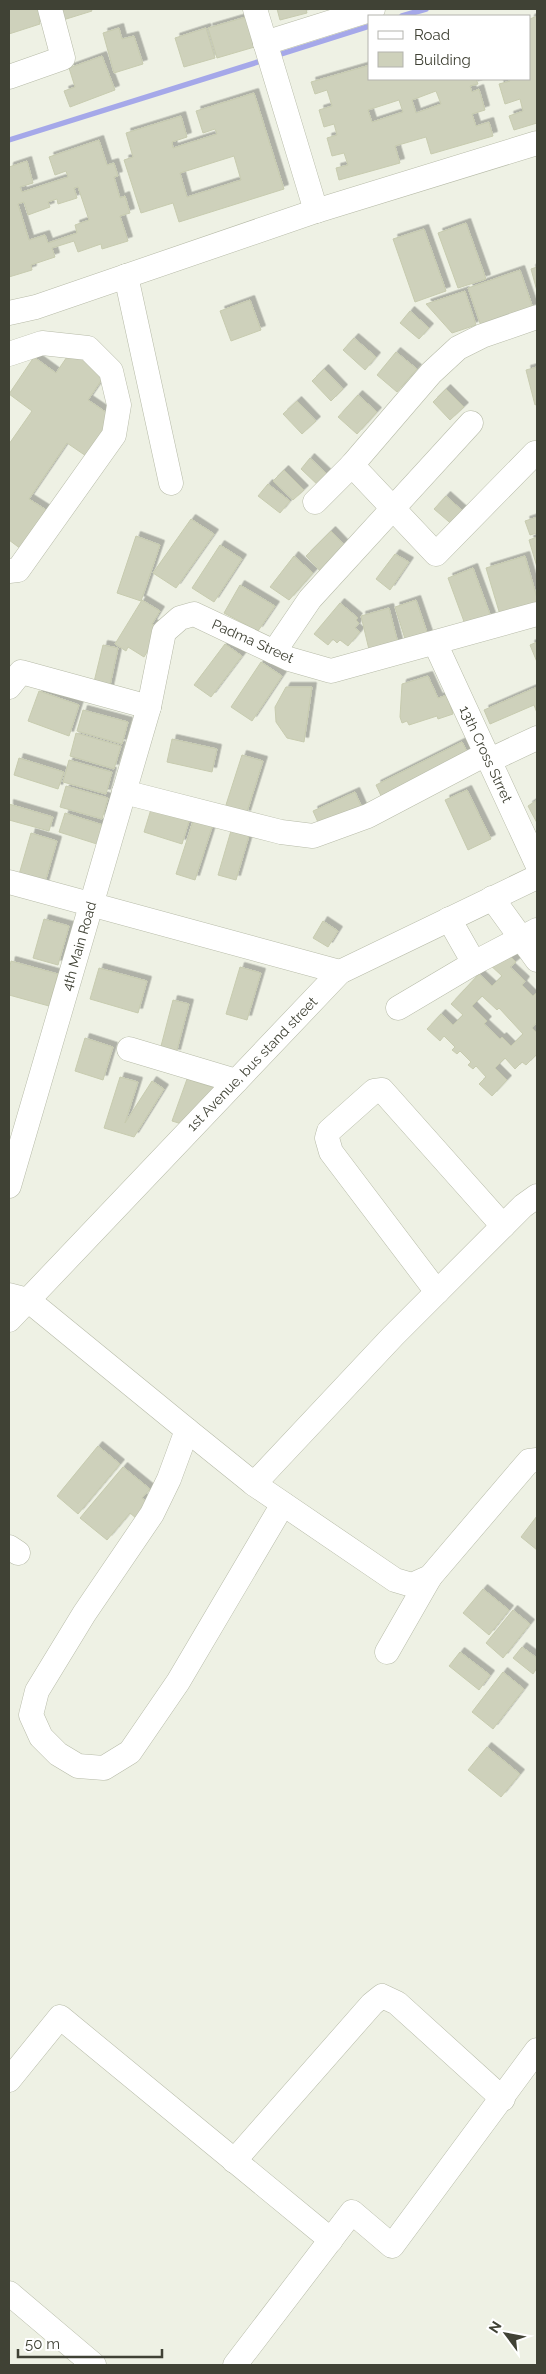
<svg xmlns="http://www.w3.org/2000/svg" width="546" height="2374" viewBox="0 0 546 2374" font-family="Raleway,sans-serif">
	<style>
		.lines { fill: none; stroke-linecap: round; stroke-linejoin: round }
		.stream { stroke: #a5a8e9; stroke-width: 5.5 }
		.building { fill: #ced1bb; stroke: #c7cbaf; fill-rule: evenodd; filter: url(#shadow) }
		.minor-casing { stroke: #b7bba8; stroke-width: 25 }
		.minor { stroke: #fff; stroke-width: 24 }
		.labels { text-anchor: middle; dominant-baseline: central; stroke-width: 4; stroke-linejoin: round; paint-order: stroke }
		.street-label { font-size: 14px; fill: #404235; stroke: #fff }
	</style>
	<defs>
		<filter id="shadow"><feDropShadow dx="4.5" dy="-4.5" stdDeviation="0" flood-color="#0004"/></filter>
	</defs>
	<rect width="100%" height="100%" fill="#eef1e4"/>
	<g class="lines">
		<g class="stream">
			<polyline points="402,16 426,9"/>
			<polyline points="275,56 370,26"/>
			<polyline points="9,140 264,60"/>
		</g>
	</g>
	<g class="building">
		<polygon points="9,9 46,9 49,16 39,20 40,24 9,34"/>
		<polygon points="60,9 91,9 92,11 63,20"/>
		<polygon points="277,9 306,9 307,13 280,20"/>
		<polygon points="249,16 258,46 217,58 208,28"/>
		<polygon points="537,16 537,123 514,130 509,116 523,111 520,99 505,104 499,84 510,81 509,79 530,79 530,19"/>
		<polygon points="119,28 122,39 134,36 143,64 114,73 103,33"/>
		<polygon points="206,28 215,58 184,67 175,38"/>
		<polygon points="102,56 115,90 70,107 64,91 75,87 69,68"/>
		<path d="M370 65V79H476L478 84 470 86 472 92 479 89 485 110 472 114 476 126 489 122 493 136 431 154 426 137 395 146 400 163 339 180 336 168 348 165 344 153 332 156 327 138 337 135 334 124 324 127 319 110 332 106 327 90 315 94 311 82ZM436 91 441 104 416 113 412 100ZM399 100 403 112 372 122 368 110Z"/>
		<path d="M254 93 284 189 179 222 173 203 141 213 124 160 133 157 126 133 181 116 187 137 172 142 173 148 217 134 215 129 203 133 196 111ZM234 156 241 180 187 197 180 173Z"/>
		<path d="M99 140 107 165 114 163 118 176 114 177 120 198 125 196 130 213 120 216 128 241 102 249 101 244 78 252 74 241 52 248 55 257 31 265 32 270 9 277V167L27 161 33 183 20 187 22 192 68 177 66 171 55 175 49 157ZM78 187 89 220 75 225 77 233 48 243 45 235 29 240 18 204 24 202 28 215 50 207 48 202 57 199 58 204 77 198 74 188Z"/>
		<polygon points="466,223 486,279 458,288 438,233"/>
		<polygon points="424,229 446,291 415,302 393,239"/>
		<polygon points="537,267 537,291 531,269"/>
		<polygon points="520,270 533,308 481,326 468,288"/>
		<polygon points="465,291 476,325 452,333 426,304"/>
		<polygon points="250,300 261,330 231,341 220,311"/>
		<polygon points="410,311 429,328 419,339 400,323"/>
		<polygon points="354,338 376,357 365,370 343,350"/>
		<polygon points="73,348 107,372 88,400 116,419 89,458 67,443 29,499 51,513 25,552 9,540 9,444 32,411 9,394 34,357 56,373"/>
		<polygon points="396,352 417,369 397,392 377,375"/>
		<polygon points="537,367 537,404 535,405 526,370"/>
		<polygon points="324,369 343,389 331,401 312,381"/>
		<polygon points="446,389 464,407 450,420 433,402"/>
		<polygon points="358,395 377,412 357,434 338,417"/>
		<polygon points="297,401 316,421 302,434 283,414"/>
		<polygon points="310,458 331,478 321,488 301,469"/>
		<polygon points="284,470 304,490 293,500 273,481"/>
		<polygon points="268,484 290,501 280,513 258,496"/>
		<polygon points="446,496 466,514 455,527 434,509"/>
		<polygon points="537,517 537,533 530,535 525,521"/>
		<polygon points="191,519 214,534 176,588 153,573"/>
		<polygon points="331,531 351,552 326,577 306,556"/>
		<polygon points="136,536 160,545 141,601 117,593"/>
		<polygon points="537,537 537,567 529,540"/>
		<polygon points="220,545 242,559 214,602 192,588"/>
		<polygon points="395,554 409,562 390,590 376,579"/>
		<polygon points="294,556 313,573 289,600 270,587"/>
		<polygon points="525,556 537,598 537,606 501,618 486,568"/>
		<polygon points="473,568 491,617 466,627 448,578"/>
		<polygon points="240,585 275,606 258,631 224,613"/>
		<polygon points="142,600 160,611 152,624 161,629 144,657 128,647 126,651 115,644"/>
		<polygon points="416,600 428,635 406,642 395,607"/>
		<polygon points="340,603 358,618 356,620 359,623 355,628 360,632 348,646 340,640 337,643 333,639 328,645 314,634"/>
		<polygon points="389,608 400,651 371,658 361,616"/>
		<polygon points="537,642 537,662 530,645"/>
		<polygon points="225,644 242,656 211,697 194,685"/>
		<polygon points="103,645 118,648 109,690 93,686"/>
		<polygon points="261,662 282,676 252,721 231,707"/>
		<polygon points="428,676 438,698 447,695 453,714 438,719 437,716 409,725 407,721 402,723 400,717 402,684"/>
		<polygon points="286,687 312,687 304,742 287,738 276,722 275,707"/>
		<polygon points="537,687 537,713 534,705 490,724 484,710"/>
		<polygon points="39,691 79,705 69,736 28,721"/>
		<polygon points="83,710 128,722 122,744 77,731"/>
		<polygon points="76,733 121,746 114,769 70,756"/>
		<polygon points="172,739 217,749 212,772 167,762"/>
		<polygon points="462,742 470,757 383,800 376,785"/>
		<polygon points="242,755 263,761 246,815 225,808"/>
		<polygon points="19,758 64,772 58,789 14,775"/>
		<polygon points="69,760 112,772 106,794 63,782"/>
		<polygon points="66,786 108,798 102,819 60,807"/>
		<polygon points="467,790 491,839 468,850 445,800"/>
		<polygon points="355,792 363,810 321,829 313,811"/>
		<polygon points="537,800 537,823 528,806"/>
		<polygon points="9,804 53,817 49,831 9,820"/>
		<polygon points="152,806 190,818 182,844 144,832"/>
		<polygon points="65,813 106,826 100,845 59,832"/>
		<polygon points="194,818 213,824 195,880 176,874"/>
		<polygon points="233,824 251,829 236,880 218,875"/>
		<polygon points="31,833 57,841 44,886 18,878"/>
		<polygon points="44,919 69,926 58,965 33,958"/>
		<polygon points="323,921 338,931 328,947 313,938"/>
		<path d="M503 949 516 962 510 967 525 981 522 985 533 996 536 993 537 995V1022L532 1028 537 1033V1054L526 1065 522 1062 515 1069 505 1058 495 1068 507 1080 492 1096 479 1084 486 1077 476 1066 473 1069 468 1065 471 1062 460 1051 457 1054 452 1050 455 1047 444 1036 440 1041 427 1029 441 1014 453 1025 463 1015 451 1004 479 974 492 986 502 976 489 964ZM482 996 497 1010 499 1008 523 1034 511 1046 502 1037 500 1039 484 1024 487 1021 472 1006Z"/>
		<polygon points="11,961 58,974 49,1006 9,995 9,971"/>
		<polygon points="240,967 261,973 247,1020 226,1014"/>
		<polygon points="99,968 147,981 138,1013 90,999"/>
		<polygon points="173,1000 189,1004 176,1054 160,1050"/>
		<polygon points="85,1038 113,1047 103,1080 75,1071"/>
		<polygon points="120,1077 138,1082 125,1123 152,1081 164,1089 134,1137 104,1128"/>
		<polygon points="187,1079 218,1089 185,1125 172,1121"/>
		<polygon points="98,1446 120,1464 78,1514 57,1496"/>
		<polygon points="123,1467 150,1489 142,1498 149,1504 137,1519 130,1513 107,1540 80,1518"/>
		<polygon points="537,1516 537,1550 521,1537"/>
		<polygon points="483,1589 509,1610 489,1635 463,1613"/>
		<polygon points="513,1610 530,1624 503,1658 486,1643"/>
		<polygon points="522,1647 537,1658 537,1668 533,1674 513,1658"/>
		<polygon points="460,1652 490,1675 479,1690 449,1666"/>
		<polygon points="503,1672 524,1689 493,1729 472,1712"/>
		<polygon points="487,1747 520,1774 501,1797 468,1770"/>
	</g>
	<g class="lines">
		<g class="minor-casing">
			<g id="minor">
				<polyline points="255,9 316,211"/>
				<polyline points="265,43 373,9"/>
				<polyline points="9,77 63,58 50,9"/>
				<polyline points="126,276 171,483"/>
				<polyline points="9,313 36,307 316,211 537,143"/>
				<polyline points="9,354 42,343 88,348 111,371 119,405 114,435 18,570 9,571"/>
				<polyline points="352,465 436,554 535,453"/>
				<polyline points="315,502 352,465 431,373 458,348 482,336 537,317"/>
				<polyline points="435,643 537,864"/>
				<polyline points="274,652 310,599 471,423"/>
				<polyline points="9,687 21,672 149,707"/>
				<polyline points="488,761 537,738"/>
				<polyline points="124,792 281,832 313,836 368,816 486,754"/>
				<polyline points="9,882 340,972"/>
				<polyline points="492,898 537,960"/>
				<polyline points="449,919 474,963 537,930"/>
				<polyline points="398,1008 474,963"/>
				<polyline points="129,1049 236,1081"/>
				<polyline points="9,1186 149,707 164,632 180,618 194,614 289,659 331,671 537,614"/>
				<polyline points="437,1292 331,1152 327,1138 329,1131 374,1091 382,1090 503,1226"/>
				<polyline points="9,1295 28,1300 187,1430 169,1479 152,1514 84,1614 37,1691 31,1715 41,1737 58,1754 78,1766 104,1768 130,1752 178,1682 283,1504"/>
				<polyline points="9,1320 340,972 537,877"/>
				<polyline points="187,1430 254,1484 395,1580 412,1585 430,1577 529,1461 537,1460"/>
				<polyline points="254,1484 393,1336 523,1206 537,1196"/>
				<polyline points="9,1547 18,1553"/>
				<polyline points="387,1652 430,1577"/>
				<polyline points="9,2080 60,2017 331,2240"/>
				<polyline points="234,2161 372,2004 382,1996 397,2003 503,2099"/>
				<polyline points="9,2293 94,2365"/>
				<polyline points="235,2365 352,2212 392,2246 537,2050"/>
			</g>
		</g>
		<use href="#minor" class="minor"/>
	</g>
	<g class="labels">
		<g class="street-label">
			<text transform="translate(253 641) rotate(24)">Padma Street</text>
			<text transform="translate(486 754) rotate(65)">13th Cross Strret</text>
			<text transform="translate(79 946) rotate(-74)">4th Main Road</text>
			<text transform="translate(252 1064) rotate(-46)">1st Avenue, bus stand street</text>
		</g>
	</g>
	<rect width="546" height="2374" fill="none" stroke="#404235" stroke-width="20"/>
	<rect x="368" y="15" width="162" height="65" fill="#ffffff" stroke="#b3b3ae"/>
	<rect x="378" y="31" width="25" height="8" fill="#ffffff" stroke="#b3b3ae"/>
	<text x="414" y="40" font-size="15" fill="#404235">Road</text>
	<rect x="378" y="52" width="25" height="15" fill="#ced1bb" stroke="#b3b3ae"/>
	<text x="414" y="65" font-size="15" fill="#404235">Building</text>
	<g transform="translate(506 2334) rotate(302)" stroke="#ffffff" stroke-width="4" paint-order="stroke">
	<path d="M0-4L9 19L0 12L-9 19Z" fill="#404235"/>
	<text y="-8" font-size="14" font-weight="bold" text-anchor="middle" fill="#404235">N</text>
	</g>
	<path d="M18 2349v8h144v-8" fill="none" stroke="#404235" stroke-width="2.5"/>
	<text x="25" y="2349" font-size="15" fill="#404235" stroke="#ffffff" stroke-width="4" paint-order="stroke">50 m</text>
</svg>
